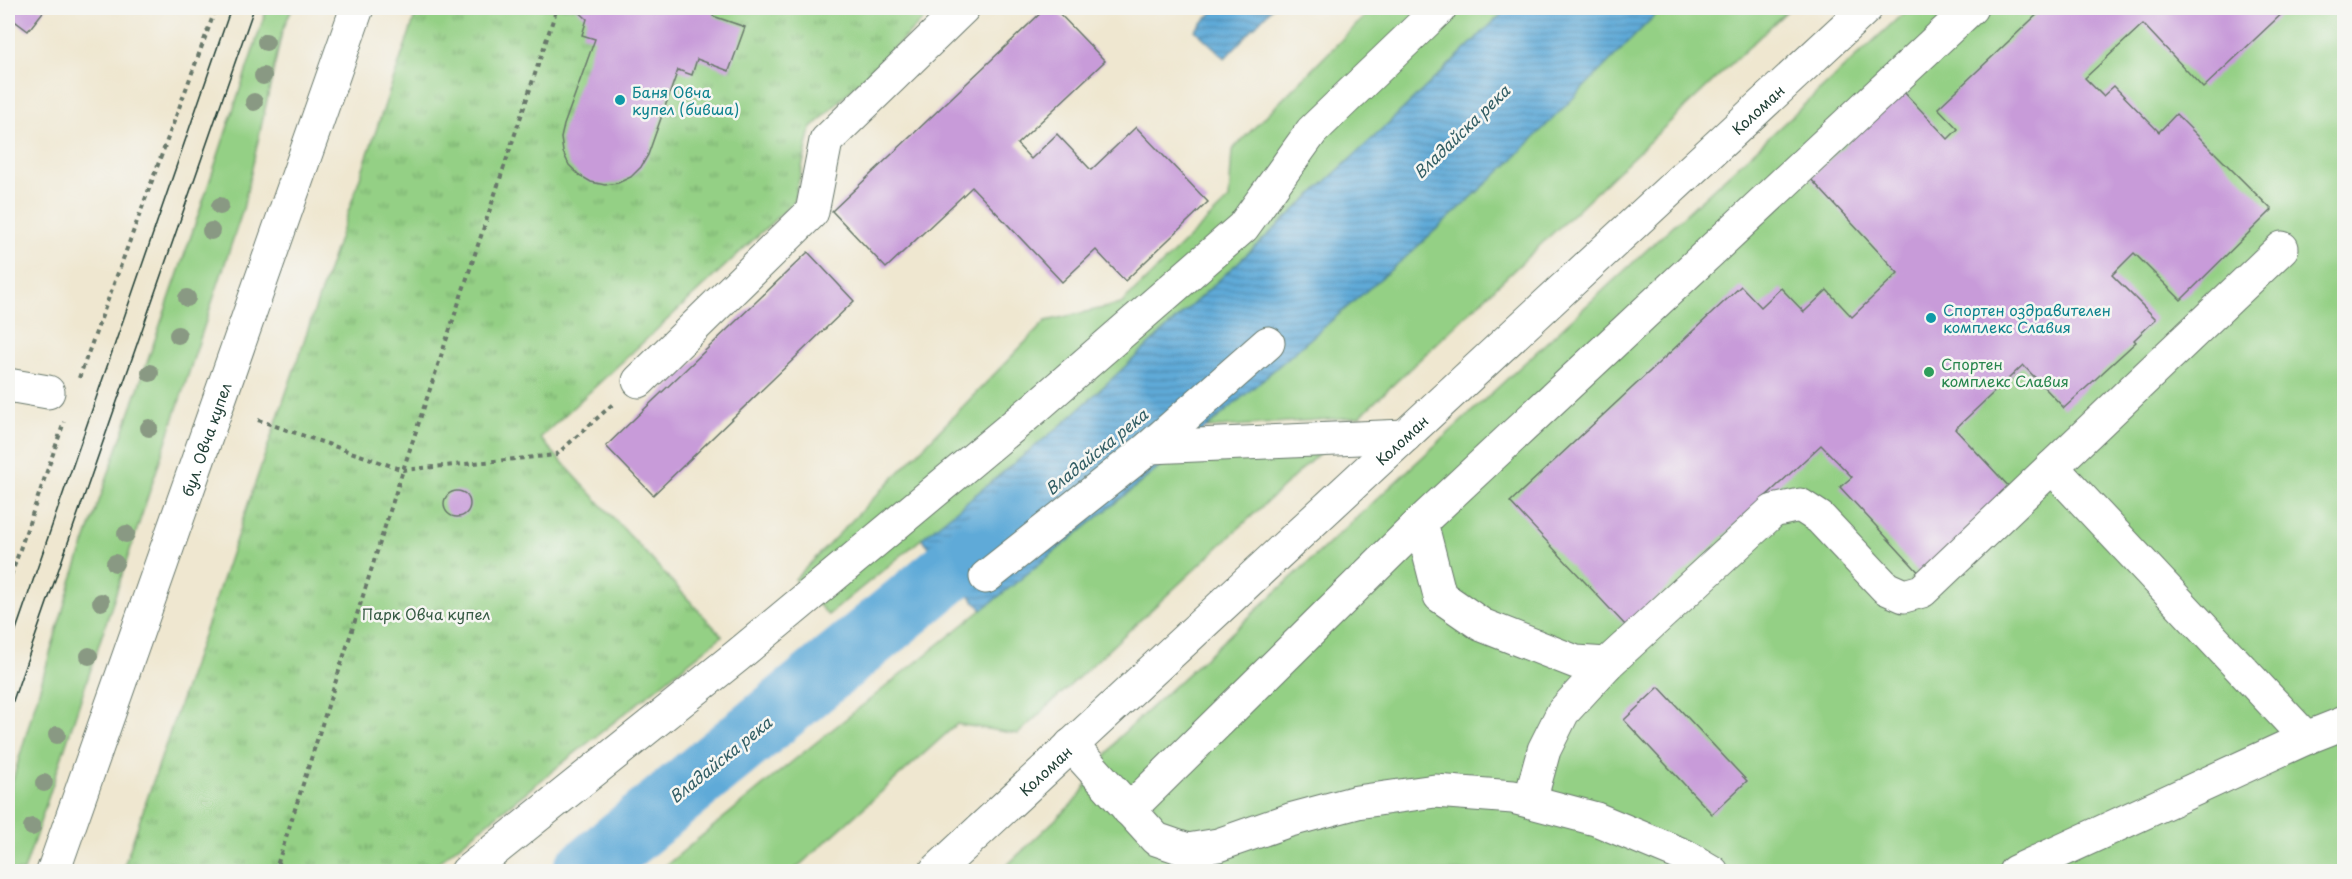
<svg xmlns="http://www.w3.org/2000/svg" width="2352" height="879" viewBox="0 0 2352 879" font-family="'Playpen Sans',sans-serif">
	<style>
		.green { fill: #94d085; stroke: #5a865c; stroke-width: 1.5 }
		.park { fill: url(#park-tufts); stroke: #5a865c; stroke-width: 1.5 }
		.water { fill: url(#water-rules); stroke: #3f7486; stroke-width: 1.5 }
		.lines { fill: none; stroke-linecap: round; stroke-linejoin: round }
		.river { stroke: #5faad8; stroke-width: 63 }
		.building { fill: #c89bd9 }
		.minor-casing { stroke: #68786b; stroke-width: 35 }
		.major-casing { stroke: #68786b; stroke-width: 35 }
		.path { stroke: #68786b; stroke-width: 4; stroke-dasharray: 4.5 4.5; stroke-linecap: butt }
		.minor { stroke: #fff; stroke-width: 33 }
		.major { stroke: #fff; stroke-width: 33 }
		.tram { stroke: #1f3d34; stroke-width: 1.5 }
		.tree { fill: #899983 }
		.culture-dot { fill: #0f9aa8; stroke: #f6f6f2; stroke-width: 2 }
		.leisure-dot { fill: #2e9e5b; stroke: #f6f6f2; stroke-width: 2 }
		.labels { text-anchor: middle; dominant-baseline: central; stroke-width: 5; stroke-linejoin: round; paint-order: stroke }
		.culture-label { font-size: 15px; fill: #0d838f; stroke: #f6f6f2; text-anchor: start }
		.street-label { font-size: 15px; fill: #1f3d34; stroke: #f6f6f2 }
		.leisure-label { font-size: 15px; fill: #27864d; stroke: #f6f6f2; text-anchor: start }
		.park-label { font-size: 15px; fill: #365a44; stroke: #f6f6f2 }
		.water-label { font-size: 16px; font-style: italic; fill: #325e65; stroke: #f6f6f2 }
	</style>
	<defs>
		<pattern id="park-tufts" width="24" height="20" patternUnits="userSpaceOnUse" patternTransform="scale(1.5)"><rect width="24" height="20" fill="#94d085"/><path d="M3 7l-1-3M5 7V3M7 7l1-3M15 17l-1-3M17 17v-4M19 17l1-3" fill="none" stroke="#78aa6e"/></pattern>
		<pattern id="water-rules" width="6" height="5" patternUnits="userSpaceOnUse" patternTransform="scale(1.5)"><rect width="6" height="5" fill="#5faad8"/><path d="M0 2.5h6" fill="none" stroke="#4e8cb0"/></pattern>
	</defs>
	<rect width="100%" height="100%" fill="#f6f6f2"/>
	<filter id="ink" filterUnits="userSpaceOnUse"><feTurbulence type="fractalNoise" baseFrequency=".0167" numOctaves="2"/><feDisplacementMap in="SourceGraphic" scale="12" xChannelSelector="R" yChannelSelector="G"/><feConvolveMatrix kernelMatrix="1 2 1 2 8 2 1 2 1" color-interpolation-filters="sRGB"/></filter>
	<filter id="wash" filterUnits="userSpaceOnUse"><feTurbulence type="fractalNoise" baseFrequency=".008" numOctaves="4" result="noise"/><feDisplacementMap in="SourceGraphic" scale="24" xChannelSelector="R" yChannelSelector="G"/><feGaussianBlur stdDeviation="1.35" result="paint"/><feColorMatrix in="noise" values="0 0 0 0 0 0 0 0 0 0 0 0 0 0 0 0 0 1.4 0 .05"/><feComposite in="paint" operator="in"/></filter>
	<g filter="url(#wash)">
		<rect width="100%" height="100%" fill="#efe7d0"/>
		<g class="green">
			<polygon points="267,8 292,8 282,32 243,209 24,871 8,871 8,796 71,582 201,207"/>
			<polygon points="1373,8 1508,8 1373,138 1065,422 828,615 795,579 1046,321 1121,304 1229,199 1232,150"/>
			<polygon points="1662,8 1790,8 1359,417 1206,428 1408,255 1505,167"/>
			<polygon points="1909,8 2344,8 2344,871 1000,872 1077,799 1119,737"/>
			<polygon points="1328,445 1018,734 957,724 793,871 658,872 778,773 1170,459"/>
		</g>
		<polygon class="park" points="418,8 935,8 811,129 794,202 540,438 722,636 427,871 122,872"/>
		<g class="water">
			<polygon points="1217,8 1272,8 1225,58 1195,30"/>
			<polygon points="1508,8 1662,8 1505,167 1408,255 1170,459 982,610 922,538 1065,422 1373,138"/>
		</g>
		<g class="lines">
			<polyline class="river" points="584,872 1016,516"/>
		</g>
		<g id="blocks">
			<g class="building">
				<polygon points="8,8 46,8 28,31 8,16"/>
				<polygon points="575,8 716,8 713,16 745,27 729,71 697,59 692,75 678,70 648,155 641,167 631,177 618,183 605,185 591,182 579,175 569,165 563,152 561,138 564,125 595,39 582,35 587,19"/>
				<polygon points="1046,8 1054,8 1105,61 1017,144 1031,159 1057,134 1091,170 1136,127 1208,202 1125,281 1096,250 1062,282 972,187 886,268 832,211"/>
				<polygon points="2044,8 2288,8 2203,88 2143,24 2085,78 2103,96 2114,86 2159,132 2176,114 2272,210 2181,300 2134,253 2112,275 2156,319 2134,340 2136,342 2064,408 2023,365 1955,429 2014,492 1923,577 1840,487 1852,477 1821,445 1626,626 1510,502 1741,286 1761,307 1781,288 1804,312 1827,290 1852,317 1898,273 1810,178 1903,91 1948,139 1958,129 1938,108"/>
				<polygon points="808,252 854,301 653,495 606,446"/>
				<circle cx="457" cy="504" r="13"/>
				<polygon points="1659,687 1747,781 1712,814 1624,720"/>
			</g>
		</g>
	</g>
	<g filter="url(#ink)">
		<use href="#blocks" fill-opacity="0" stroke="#68786b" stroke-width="1.5"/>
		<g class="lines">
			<g class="minor-casing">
				<g id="minor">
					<polyline points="2282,248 2052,467 2306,738"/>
					<polyline points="639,381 812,212 826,141 963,8"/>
					<polyline points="8,385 48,392"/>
					<polyline points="1150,447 1268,343"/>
					<polyline points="1421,522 1440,596 1482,625 1576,662 1607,664"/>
					<polyline points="986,577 1150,447 1405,436"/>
					<polyline points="1071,745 1156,839 1188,850 1218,845 1290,820 1357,802 1435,791 1513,797 1596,819 1685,856 1712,872"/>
					<polyline points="1530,801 1544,750 1563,712 1607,664 1773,511 1800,505 1820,518 1886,588 1904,596 1922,591 2052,467"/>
					<polyline points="1129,810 1421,522 1971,8"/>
					<polyline points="467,872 737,656 1035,408 1243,227 1312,131 1440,8"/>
					<path id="s1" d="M935 872 1866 8"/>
					<polyline points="2015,872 2306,738 2344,723"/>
				</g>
			</g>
			<g class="major-casing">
				<g id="major">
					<path id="s2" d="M53 872 357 8"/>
				</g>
			</g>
			<g class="path">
				<polyline points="79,378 216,8"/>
				<polyline points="258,420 403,470 556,455 614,403"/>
				<polyline points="8,584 64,422"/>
				<polyline points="275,872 403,470 557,8"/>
			</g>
			<use href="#minor" class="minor"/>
			<use href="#major" class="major"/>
			<g class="tram">
				<polyline points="8,653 231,8"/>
				<polyline points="8,715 254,8"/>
			</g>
		</g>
		<g class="tree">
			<circle cx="266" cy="42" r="9"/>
			<circle cx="263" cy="76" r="9"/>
			<circle cx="254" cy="102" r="9"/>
			<circle cx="220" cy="206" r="9"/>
			<circle cx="211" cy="231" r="9"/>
			<circle cx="187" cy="298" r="9"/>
			<circle cx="178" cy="335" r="9"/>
			<circle cx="150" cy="373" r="9"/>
			<circle cx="149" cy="428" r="9"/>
			<circle cx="126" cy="534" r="9"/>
			<circle cx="115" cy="563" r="9"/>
			<circle cx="101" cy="602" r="9"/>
			<circle cx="89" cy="656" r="9"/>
			<circle cx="57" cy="735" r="9"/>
			<circle cx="44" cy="783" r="9"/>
			<circle cx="32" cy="827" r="9"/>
		</g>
	</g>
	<g class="culture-dot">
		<circle cx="620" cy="100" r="6"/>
		<circle cx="1931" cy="318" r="6"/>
	</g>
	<circle class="leisure-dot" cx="1929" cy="372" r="6"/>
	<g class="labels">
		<g class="culture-label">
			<text x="632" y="91">Баня Овча<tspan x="632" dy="17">купел (бивша)</tspan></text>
			<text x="1943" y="309">Спортен оздравителен<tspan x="1943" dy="17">комплекс Славия</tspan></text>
		</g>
		<g class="street-label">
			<text stroke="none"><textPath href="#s1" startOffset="1122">Коломан</textPath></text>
			<text stroke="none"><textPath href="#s2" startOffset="459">бул. Овча купел</textPath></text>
			<text stroke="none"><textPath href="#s1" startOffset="636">Коломан</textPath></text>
			<text stroke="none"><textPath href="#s1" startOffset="150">Коломан</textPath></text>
		</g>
		<g class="leisure-label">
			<text x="1941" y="363">Спортен<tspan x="1941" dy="17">комплекс Славия</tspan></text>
		</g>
		<g class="park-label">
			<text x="426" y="613">Парк Овча купел</text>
		</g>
		<g class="water-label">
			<text transform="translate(1461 131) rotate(-44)">Владайска река</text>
			<text transform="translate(1096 451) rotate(-39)">Владайска река</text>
			<text transform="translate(720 759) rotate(-39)">Владайска река</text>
		</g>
	</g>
	<rect width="2352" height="879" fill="none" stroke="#f6f6f2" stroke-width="30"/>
</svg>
